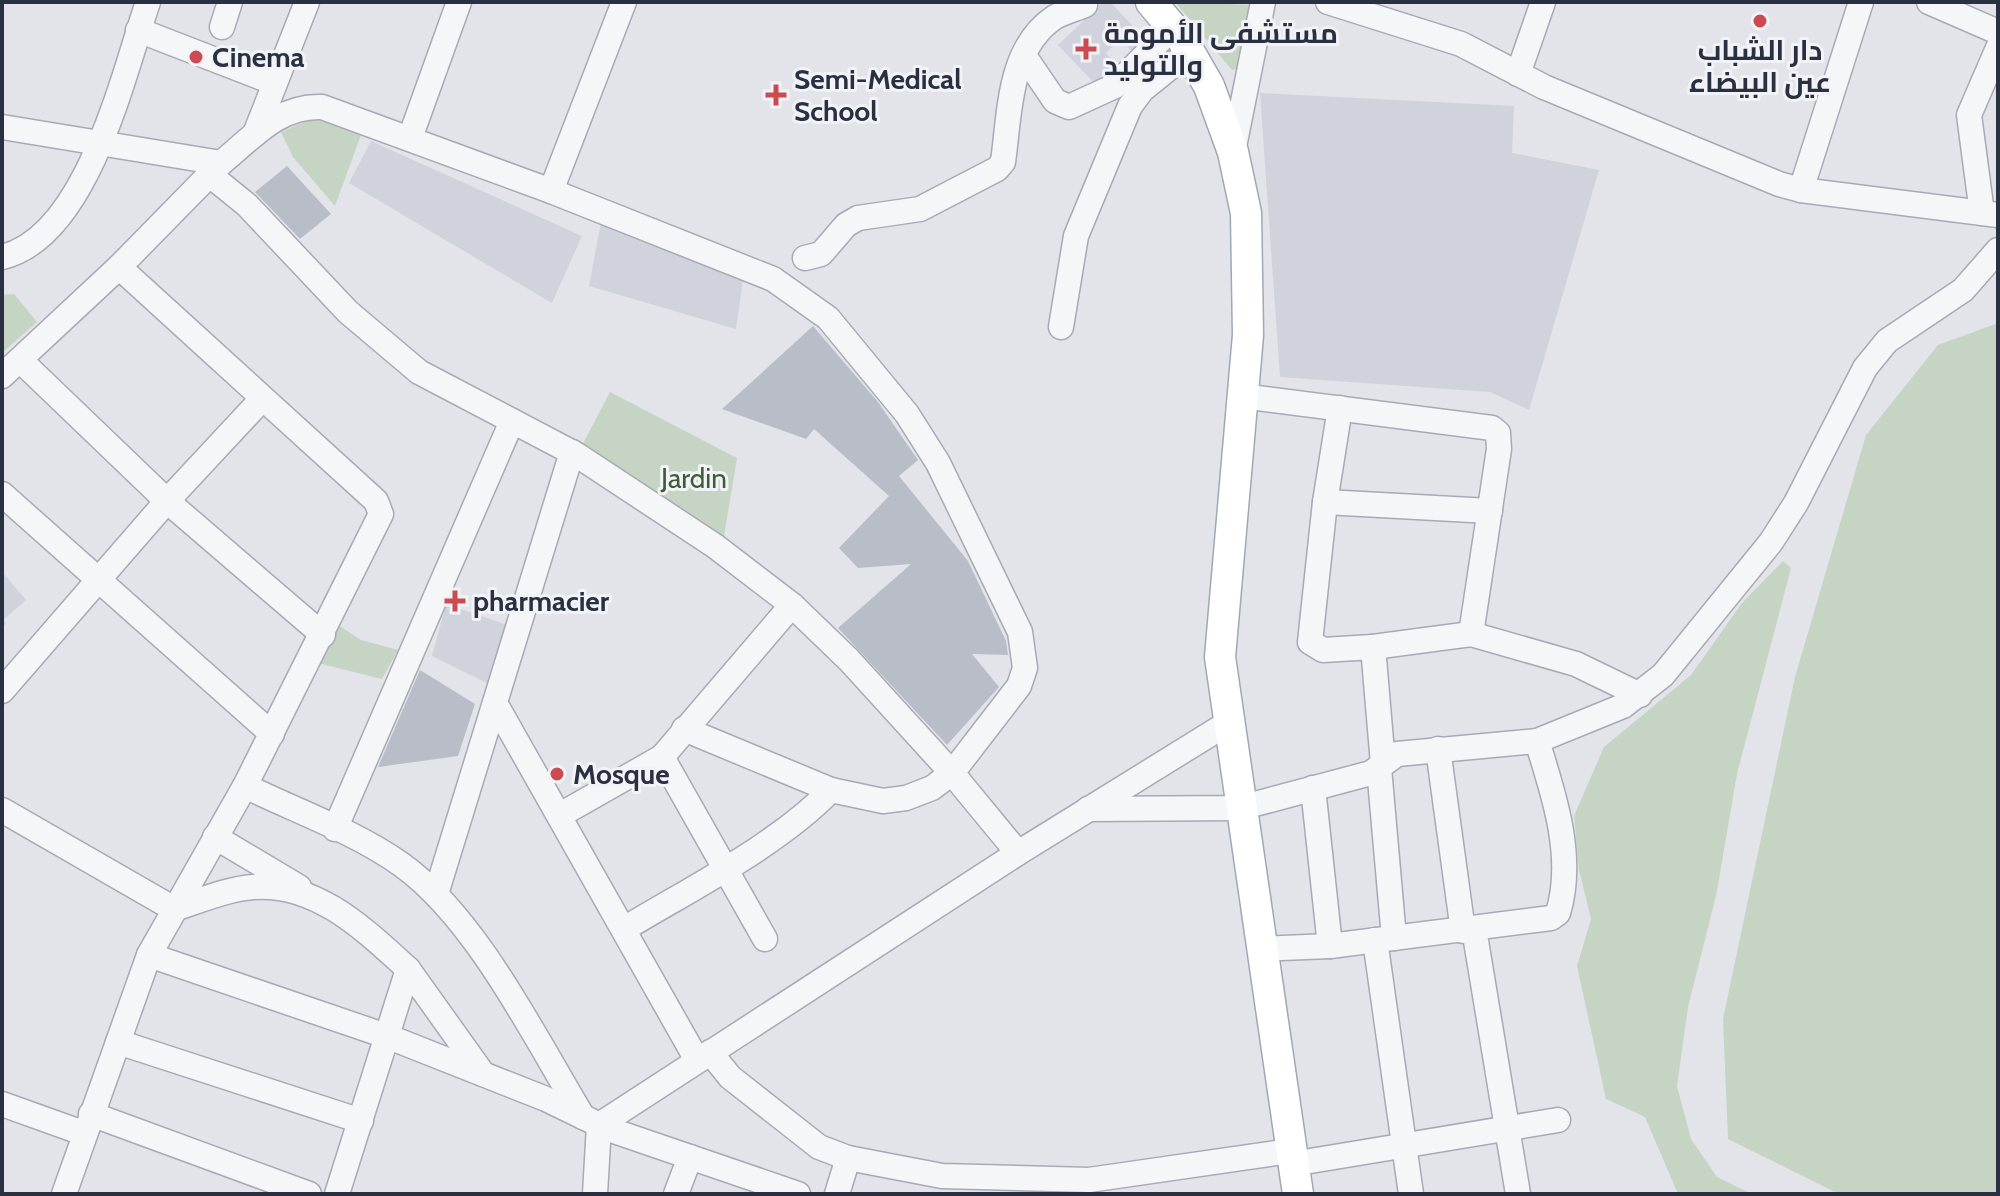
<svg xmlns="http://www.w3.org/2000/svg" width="2000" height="1196" viewBox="0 0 2000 1196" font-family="Cabin,Cairo,sans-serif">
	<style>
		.built { fill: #d0d3dc }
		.green { fill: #c6d4c3 }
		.building { fill: #b9bdc7 }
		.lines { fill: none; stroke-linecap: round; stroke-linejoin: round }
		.minor-casing { stroke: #a7aab4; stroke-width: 27 }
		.major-casing { stroke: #a1a7b5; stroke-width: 33 }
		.minor { stroke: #f5f6f8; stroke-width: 24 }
		.major { stroke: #fff; stroke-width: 30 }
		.poi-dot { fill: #cb4b51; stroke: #f2f3f7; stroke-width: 3 }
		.labels { text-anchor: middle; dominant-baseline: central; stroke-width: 6; stroke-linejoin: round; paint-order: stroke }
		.poi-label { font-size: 28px; font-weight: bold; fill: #2a3042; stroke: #f2f3f7; text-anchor: start }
		.park-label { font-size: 28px; fill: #3b5d38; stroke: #f2f3f7 }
	</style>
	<rect width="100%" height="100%" fill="#e2e4ea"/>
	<g class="built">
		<polygon points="1103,2 1110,2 1146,40 1133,52 1120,39 1106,53 1119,69 1099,88 1058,45"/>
		<polygon points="1260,93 1514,106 1512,153 1599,170 1529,410 1490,392 1280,377"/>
		<polygon points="371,141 582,236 552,303 349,183"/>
		<polygon points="601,222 743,279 736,329 589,286"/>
		<polygon points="4,574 26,600 3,620 6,624 2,627"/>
		<polygon points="446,604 507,625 487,683 432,656"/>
	</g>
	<g class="green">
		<polygon points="1175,2 1253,5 1241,68 1232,70"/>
		<polygon points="313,118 361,135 335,206 293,157 281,132"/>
		<polygon points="14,294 37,322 2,353 2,295"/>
		<polygon points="1998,323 1998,1194 1839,1194 1728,1139 1723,1019 1795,677 1866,435 1938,345"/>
		<polygon points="610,392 737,458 723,542 577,455"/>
		<polygon points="1783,561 1791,568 1737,774 1716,896 1688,1007 1677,1086 1691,1139 1717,1177 1752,1194 1678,1194 1645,1117 1606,1099 1577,966 1591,919 1579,870 1574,816 1604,747 1691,675 1742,603"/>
		<polygon points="338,625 361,640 398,650 382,679 318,663"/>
	</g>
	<g class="building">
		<polygon points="287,166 331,214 300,239 255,192"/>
		<polygon points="813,326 878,402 918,460 899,476 968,561 1006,641 1008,655 972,654 999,687 947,745 838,628 911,564 858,568 839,548 889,496 814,429 806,439 722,409"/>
		<polygon points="420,670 475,704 458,756 378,767"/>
	</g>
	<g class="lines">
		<g class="minor-casing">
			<g id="minor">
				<polyline points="1328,2 1461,44 1544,87 1779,184 1801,190 1998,215"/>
				<polyline points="1929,2 1998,32"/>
				<polyline points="222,27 230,2"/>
				<polyline points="138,30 275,83"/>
				<polyline points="1025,57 1055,101 1069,107 1115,86 1173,27"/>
				<polyline points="1518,74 1543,2"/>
				<path d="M2 127 221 163C253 137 279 105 322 107L551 191 624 2"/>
				<polyline points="255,134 307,2"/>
				<polyline points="410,138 459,2"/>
				<polyline points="1233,152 1263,2"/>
				<polyline points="210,175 247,205 348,312 419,372 577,455 715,546 792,605 849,660 952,773 1018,853"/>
				<polyline points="1801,190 1861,2"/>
				<polyline points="551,191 773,279 828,318 907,414 938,463 1020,632 1025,668 1019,686 952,773 932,788 906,798 883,801 831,790 684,729"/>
				<polyline points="1982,213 1969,115 1998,48"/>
				<path d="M2 257C87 237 123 75 148 2"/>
				<path d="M805 258 821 254 846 225 858 218 920 209 997 169 1003 162C1010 113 1008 48 1055 17 1064 12 1076 9 1085 5"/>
				<polyline points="1061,327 1076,236 1130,106 1142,90 1189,52"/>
				<polyline points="20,360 167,501 323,635"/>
				<polyline points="2,376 119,267 221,163"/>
				<polyline points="1242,396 1492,428 1498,433 1499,449 1471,634 1576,664 1640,695"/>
				<polyline points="1340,408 1325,502 1310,642 1323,650 1373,647 1383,764"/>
				<polyline points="2,494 272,734"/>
				<polyline points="1325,502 1490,511"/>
				<polyline points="1373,647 1471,634"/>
				<polyline points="2,691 167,501 262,399"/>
				<polyline points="495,703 697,1060"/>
				<polyline points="1438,749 1463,931"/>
				<polyline points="1379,768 1394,938"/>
				<path d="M245 786C296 811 356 832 402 865 477 919 535 1038 583 1117"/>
				<polyline points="1313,788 1330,946"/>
				<polyline points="1088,809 1240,808 1371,773 1397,754 1537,741 1623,706 1663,675 1771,542 1796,503 1865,368 1887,341 1963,290 1998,250"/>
				<path d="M2 810 174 909C199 901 227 889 253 887 316 882 364 929 408 969L337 1194"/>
				<polyline points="560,815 662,757"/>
				<polyline points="335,829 512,421"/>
				<polyline points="215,837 299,887"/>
				<polyline points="436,894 572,452"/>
				<path d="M624 929C690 889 778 845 831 790"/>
				<polyline points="1474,929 1518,1194"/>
				<polyline points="765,939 662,757 792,605"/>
				<polyline points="1375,940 1411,1194"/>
				<path d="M1261 949 1330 946 1551 918 1558 913C1575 857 1554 795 1537 741"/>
				<polyline points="149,955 389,1037 546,1099 608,1129 798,1194"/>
				<polyline points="408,969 483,1074"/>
				<polyline points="118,1042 361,1121"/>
				<polyline points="710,1052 730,1077 819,1147 848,1158 942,1176 1089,1180 1290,1151"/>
				<polyline points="2,1104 83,1133"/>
				<polyline points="91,1114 309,1194"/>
				<polyline points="1292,1164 1558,1120"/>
				<polyline points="64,1194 149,955 245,786 381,514 376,501 119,267"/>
				<polyline points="595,1194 599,1125 1018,853 1228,723"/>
				<polyline points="676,1194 690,1157"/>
				<polyline points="837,1194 848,1158"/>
			</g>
		</g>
		<g class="major-casing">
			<polyline id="major" points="1151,2 1182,39 1209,86 1233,152 1246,213 1248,335 1220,657 1298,1194"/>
		</g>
		<use href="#minor" class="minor"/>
		<use href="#major" class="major"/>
	</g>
	<g class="poi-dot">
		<circle cx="1760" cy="21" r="8"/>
		<path d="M1082 37h8v8h8v8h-8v8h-8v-8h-8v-8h8z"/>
		<circle cx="196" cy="57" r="8"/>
		<path d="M772 83h8v8h8v8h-8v8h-8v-8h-8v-8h8z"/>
		<path d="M451 589h8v8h8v8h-8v8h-8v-8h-8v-8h8z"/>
		<circle cx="557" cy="774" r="8"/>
	</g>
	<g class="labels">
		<g class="poi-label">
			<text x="1104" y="33">مستشفى الأمومة<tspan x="1104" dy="32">والتوليد</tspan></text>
			<text x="1760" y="50" text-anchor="middle">دار الشباب<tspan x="1760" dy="32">عين البيضاء</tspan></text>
			<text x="212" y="57">Cinema</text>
			<text x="794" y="79">Semi-Medical<tspan x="794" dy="32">School</tspan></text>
			<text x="473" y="601">pharmacier</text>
			<text x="573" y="774">Mosque</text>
		</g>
		<g class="park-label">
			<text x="694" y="478">Jardin</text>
		</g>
	</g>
	<rect width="2000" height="1196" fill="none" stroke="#2a3042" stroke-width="8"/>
</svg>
